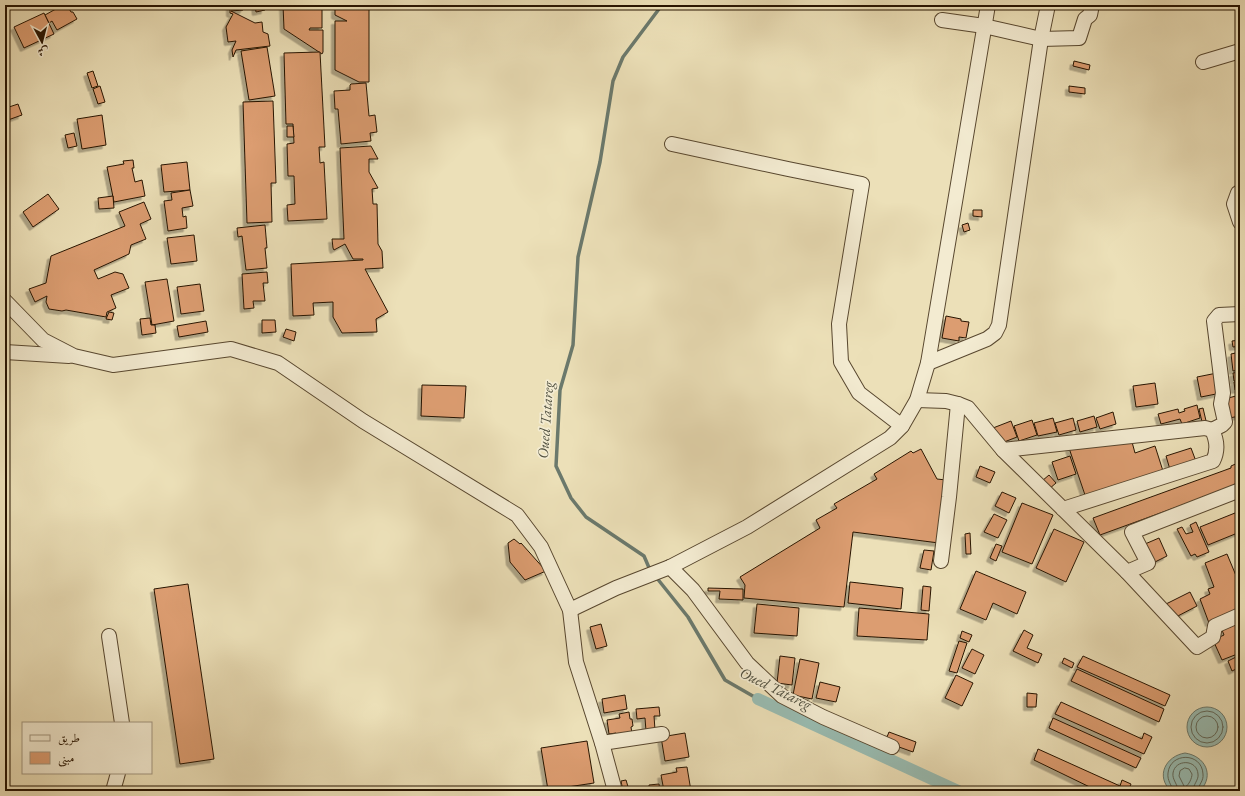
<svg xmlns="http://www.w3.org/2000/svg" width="1245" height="796" viewBox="0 0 1245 796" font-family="'EB Garamond',Amiri,serif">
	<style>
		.water { fill: #99bdb3; stroke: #6b796c }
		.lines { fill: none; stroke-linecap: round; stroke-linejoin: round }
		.shore { stroke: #60685a; stroke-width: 1 }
		.stream { stroke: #6b796c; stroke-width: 3.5 }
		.canal { stroke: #99bdb3; stroke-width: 12 }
		.building { fill: #dc9d71; stroke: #271401; filter: url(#shadow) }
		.street-casing { stroke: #58472f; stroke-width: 16 }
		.street { stroke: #f3ebd1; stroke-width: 14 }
		.labels { text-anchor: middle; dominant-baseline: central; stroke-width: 3.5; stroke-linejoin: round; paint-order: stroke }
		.water-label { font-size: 15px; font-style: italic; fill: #4f4f3f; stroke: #f3ebd1 }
	</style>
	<defs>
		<filter id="shadow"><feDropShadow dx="-3.5" dy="3.5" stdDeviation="0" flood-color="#0004"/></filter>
	</defs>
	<rect width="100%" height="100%" fill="#ece0b8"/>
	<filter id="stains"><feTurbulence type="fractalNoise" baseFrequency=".005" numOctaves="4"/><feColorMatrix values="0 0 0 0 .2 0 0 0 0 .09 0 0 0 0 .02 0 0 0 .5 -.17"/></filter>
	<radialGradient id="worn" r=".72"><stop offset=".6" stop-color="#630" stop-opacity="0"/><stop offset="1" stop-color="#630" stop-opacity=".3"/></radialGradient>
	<g class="water">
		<circle cx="1207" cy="727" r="20"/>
		<path d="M1185 753C1205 756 1215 775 1200 791H1171C1155 776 1166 756 1185 753Z"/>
	</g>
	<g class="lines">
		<g class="shore">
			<circle cx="1207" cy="727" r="16"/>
			<circle cx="1207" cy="727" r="11"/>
			<path d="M1185 768 1189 769 1192 774C1192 778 1189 785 1185 787L1184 786 1179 776 1180 771Z"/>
			<path d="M1173 791C1172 785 1167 781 1168 773 1170 752 1202 752 1203 774 1204 781 1198 785 1198 791"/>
			<path d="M1178 791C1178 784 1172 780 1173 773 1175 759 1197 759 1198 774 1199 780 1193 784 1193 791"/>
		</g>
		<g class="stream">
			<polyline points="650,570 644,556 586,517 571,498 556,466 560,390 573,345 578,257 600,162 613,81 623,57 662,5"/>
			<polyline points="656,577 688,617 725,680 758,699"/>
		</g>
		<polyline class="canal" points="758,699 958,791"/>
	</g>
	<g class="building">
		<polygon points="63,5 67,5 71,12 73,12 77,19 57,30 52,21 49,23 45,15"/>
		<polygon points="230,5 246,5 243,10 231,11 255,23 262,22 263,32 268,34 270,46 236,50 233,57 232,50 236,41 228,42 226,27 233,14 230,13"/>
		<polygon points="255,5 264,5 265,10 256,12"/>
		<polygon points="283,5 318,5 318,7 322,7 322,28 310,28 309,30 323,30 323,52 322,54 284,29"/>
		<polygon points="336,5 369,5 369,82 359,82 335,70 335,21 347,21 335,15 335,8 341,8"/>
		<polygon points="44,13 54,34 24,48 14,27"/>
		<polygon points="267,47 275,96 249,100 241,51"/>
		<polygon points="320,52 325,147 319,147 320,163 324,162 327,219 288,221 287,205 295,204 294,176 288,176 287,144 294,143 293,124 286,124 284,53"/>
		<polygon points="1074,61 1090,65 1089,70 1073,66"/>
		<polygon points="93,71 98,86 92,88 87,73"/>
		<polygon points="366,83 369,116 375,115 377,132 370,133 371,141 341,144 338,109 335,109 334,91 350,90 350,85 351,84"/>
		<polygon points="100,86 105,102 98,104 93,89"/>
		<polygon points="1069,86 1085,88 1085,94 1069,92"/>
		<polygon points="273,101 276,183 271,183 272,222 247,223 243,102"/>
		<polygon points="8,102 9,107 18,104 22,115 8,120 5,110 5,103"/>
		<polygon points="102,115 106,145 82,149 77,119"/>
		<polygon points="287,126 293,126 294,137 287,137"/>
		<polygon points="74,133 77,146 68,148 65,135"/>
		<polygon points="371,146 378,159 369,159 369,172 378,188 372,189 373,204 377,204 378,244 382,251 383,268 365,269 388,312 376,319 377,332 342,333 333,317 333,302 313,303 314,315 293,316 291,264 363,260 363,259 353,259 345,244 334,250 333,248 332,239 344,239 340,148"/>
		<polygon points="133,160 134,168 132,168 135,182 142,180 145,196 114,202 107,167 124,164 123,161"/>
		<polygon points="187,162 190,190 164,192 161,165"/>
		<polygon points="190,190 193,206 182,208 183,217 186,216 187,228 168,231 164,201 172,200 171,193"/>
		<polygon points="48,194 59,209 33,227 23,212"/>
		<polygon points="113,196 114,208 99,209 98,198"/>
		<polygon points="144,202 151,219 140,224 146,239 131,245 129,254 94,270 98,279 115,272 123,274 129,288 111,295 116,308 107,312 106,317 66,310 62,311 49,309 46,302 47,296 35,302 29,289 46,283 51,256 125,226 119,212"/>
		<polygon points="973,210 982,210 982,217 973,216"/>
		<polygon points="968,223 970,230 964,232 962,225"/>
		<polygon points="265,225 267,248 265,248 267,268 246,270 242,236 238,237 237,228"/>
		<polygon points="194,235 197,261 171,264 167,238"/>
		<polygon points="267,272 268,283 263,283 265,301 253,301 254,308 244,309 242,274"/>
		<polygon points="167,279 174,321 152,325 145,282"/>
		<polygon points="200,284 204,311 181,314 177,287"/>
		<polygon points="109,312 114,313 112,320 106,319"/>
		<polygon points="946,316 961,319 961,321 969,322 966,338 959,337 959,341 942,338"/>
		<polygon points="150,318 151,325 155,325 156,333 142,335 140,319"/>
		<polygon points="262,320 275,320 276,332 262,333"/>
		<polygon points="206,321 208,332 179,337 177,326"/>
		<polygon points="286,329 296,332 294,341 283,337"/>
		<polygon points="1240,340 1240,346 1233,347 1232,341"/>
		<polygon points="1240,352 1240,370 1233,371 1231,354"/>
		<polygon points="1240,372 1240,380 1234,381 1233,373"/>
		<polygon points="1217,373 1221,393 1201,397 1197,377"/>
		<polygon points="1240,381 1240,389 1235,390 1234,382"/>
		<polygon points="1155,383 1158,404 1136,407 1133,386"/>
		<polygon points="422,385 466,386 464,418 421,416"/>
		<polygon points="1240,395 1240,416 1229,418 1224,399"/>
		<polygon points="1197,405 1200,418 1182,424 1180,419 1161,424 1158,414 1178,409 1179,413 1185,411 1184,409"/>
		<polygon points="1203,408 1207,425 1203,426 1199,409"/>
		<polygon points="1113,412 1116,424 1100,429 1096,418"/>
		<polygon points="1094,416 1097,427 1080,432 1077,421"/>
		<polygon points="1053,418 1057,432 1038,436 1034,423"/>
		<polygon points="1073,418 1076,430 1059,435 1055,423"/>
		<polygon points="1032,420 1037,435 1019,441 1014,426"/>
		<polygon points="1011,421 1017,437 999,444 993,428"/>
		<polygon points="1132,442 1135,453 1155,446 1163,471 1085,495 1069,448"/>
		<polygon points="1191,448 1197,464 1171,473 1166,456"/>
		<polygon points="921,449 937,479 946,480 939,543 853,532 844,607 744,598 745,585 740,577 820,528 816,520 837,508 834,504 877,479 874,474 911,451 913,453"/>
		<polygon points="1070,456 1076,474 1058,480 1052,462"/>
		<polygon points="1240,462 1240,484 1100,535 1093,518 1231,468 1231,466"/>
		<polygon points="980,466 995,472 990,483 976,477"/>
		<polygon points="1049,475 1056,483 1049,489 1042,481"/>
		<polygon points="1002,492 1016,498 1009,513 995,506"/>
		<polygon points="1022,503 1053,515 1032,564 1002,552"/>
		<polygon points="1240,511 1240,532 1208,545 1200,527"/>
		<polygon points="994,514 1007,520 998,538 984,532"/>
		<polygon points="1196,522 1209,552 1197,557 1195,554 1191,556 1177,529 1182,527 1186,534 1193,532 1190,525"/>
		<polygon points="1054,529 1084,542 1066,582 1036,568"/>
		<polygon points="970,533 971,554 966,554 965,534"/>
		<polygon points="1159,538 1167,556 1153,563 1145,544"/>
		<polygon points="514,539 520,544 521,543 546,571 525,580 510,562 508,543"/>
		<polygon points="996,544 1002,546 996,561 990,558"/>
		<polygon points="924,550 934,551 931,570 920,568"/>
		<polygon points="1227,554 1237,578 1240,577 1240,609 1209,623 1200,599 1210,594 1208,589 1214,587 1205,563"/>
		<polygon points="976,571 1026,592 1017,614 993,603 986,620 960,609"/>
		<polygon points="850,582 903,588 901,609 848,603"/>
		<polygon points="188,584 214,759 180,764 154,589"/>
		<polygon points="923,586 931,587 929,611 921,610"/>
		<polygon points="708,588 743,589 743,600 719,599 720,591 708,591"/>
		<polygon points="1190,592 1197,606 1174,618 1166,604"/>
		<polygon points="757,604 799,608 797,636 754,633"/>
		<polygon points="859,608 929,614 927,640 857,636"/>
		<polygon points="1240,623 1240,653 1222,660 1213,640 1224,635 1222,630"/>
		<polygon points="601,624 607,646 596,649 590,627"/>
		<polygon points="1024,630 1033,635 1027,648 1042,654 1038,663 1013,651"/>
		<polygon points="962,631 972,635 969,642 960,638"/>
		<polygon points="959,641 967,643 957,673 949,671"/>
		<polygon points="972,649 984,655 975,674 962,668"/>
		<polygon points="780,656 795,658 792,685 777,683"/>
		<polygon points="1083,656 1170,695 1165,706 1077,667"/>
		<polygon points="1238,656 1240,660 1240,667 1232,671 1228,661"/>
		<polygon points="1064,658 1074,663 1072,668 1062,663"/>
		<polygon points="800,659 819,663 812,699 793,695"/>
		<polygon points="1077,669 1164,709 1159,722 1071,681"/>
		<polygon points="956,675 973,683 962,706 945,698"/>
		<polygon points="820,682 840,687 836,702 816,698"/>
		<polygon points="1027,693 1037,694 1036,707 1027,707"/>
		<polygon points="625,695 627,709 604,713 602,699"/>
		<polygon points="1061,702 1142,739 1144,733 1152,737 1144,754 1055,714"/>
		<polygon points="659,707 660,716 654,716 655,730 646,731 645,718 637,719 636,709"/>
		<polygon points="629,712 630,719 632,719 633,726 631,727 632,734 617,737 616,733 609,734 607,720 620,718 619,714"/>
		<polygon points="1053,718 1141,758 1136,768 1049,728"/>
		<polygon points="889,732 916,742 913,752 885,742"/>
		<polygon points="685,733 689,757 665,761 661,737"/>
		<polygon points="587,741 594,783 548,790 541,748"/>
		<polygon points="1038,749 1120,786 1122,780 1131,784 1128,791 1098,791 1034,760"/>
		<polygon points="687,767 691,791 664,791 661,775 677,772 676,768"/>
		<polygon points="626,780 629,790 623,791 621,781"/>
		<polygon points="659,784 660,791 649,791 649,785"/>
	</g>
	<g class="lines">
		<g class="street-casing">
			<g id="street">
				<polyline points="942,20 984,26 1041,39 1079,38 1085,19 1090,15 1092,5"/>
				<polyline points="1203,62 1240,51"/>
				<polyline points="672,144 788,169 862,184 839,324 841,362 859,393 902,426"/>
				<polyline points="1240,192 1238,193 1234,204 1240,222"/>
				<polyline points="5,301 43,340 74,356 113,365 231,349 278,363 363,421 517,515 541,547 570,610 576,662 602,743 615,791"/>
				<polyline points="5,352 69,356"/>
				<polyline points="928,363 987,339 995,333 999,325 1041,39 1048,5"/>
				<polyline points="917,400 946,401 958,404 968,408 1003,450 1127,572 1148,563 1132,532 1240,490"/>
				<polyline points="1212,430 1222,425 1225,422 1221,404 1223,393 1214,321 1219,315 1240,314"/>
				<path d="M1003 450 1205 428 1212 430C1217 440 1218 451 1213 461L1063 509"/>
				<polyline points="941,561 949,497 958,404"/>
				<polyline points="670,567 693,590 747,663 782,696 823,717 892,747"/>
				<polyline points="1127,572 1197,647 1213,637 1215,626 1240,615"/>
				<polyline points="570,610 616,588 670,567 747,527 890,438 902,426 917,400 928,363 988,5"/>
				<polyline points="109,636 122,723"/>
				<polyline points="602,743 662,734"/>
				<polyline points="113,791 118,773"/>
			</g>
		</g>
		<use href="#street" class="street"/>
	</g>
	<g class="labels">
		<g class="water-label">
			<text transform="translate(545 420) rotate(-86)">Oued Tatareg</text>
			<text transform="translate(776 688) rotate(26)">Oued Tatareg</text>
		</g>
	</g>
	<rect width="1245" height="796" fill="none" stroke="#ece0b8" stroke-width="20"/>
	<rect x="6" y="6" width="1233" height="784" fill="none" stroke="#271401" stroke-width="2"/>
	<rect x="10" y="10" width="1225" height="776" fill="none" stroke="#271401"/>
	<rect x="22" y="722" width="130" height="52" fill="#f3ebd1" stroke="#a1957e"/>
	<rect x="30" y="735" width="20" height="6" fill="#f3ebd1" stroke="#a1957e"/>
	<text x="58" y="742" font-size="12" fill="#271401">طريق</text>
	<rect x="30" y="752" width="20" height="12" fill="#dc9d71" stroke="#a1957e"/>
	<text x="58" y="762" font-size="12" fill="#271401">مبنى</text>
	<g transform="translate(42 42) rotate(173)" stroke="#f3ebd1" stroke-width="3" paint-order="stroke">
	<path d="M0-3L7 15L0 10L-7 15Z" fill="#271401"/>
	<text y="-6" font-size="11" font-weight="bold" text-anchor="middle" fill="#271401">ش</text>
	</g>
	<rect width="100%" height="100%" filter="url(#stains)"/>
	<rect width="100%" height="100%" fill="url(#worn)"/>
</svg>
